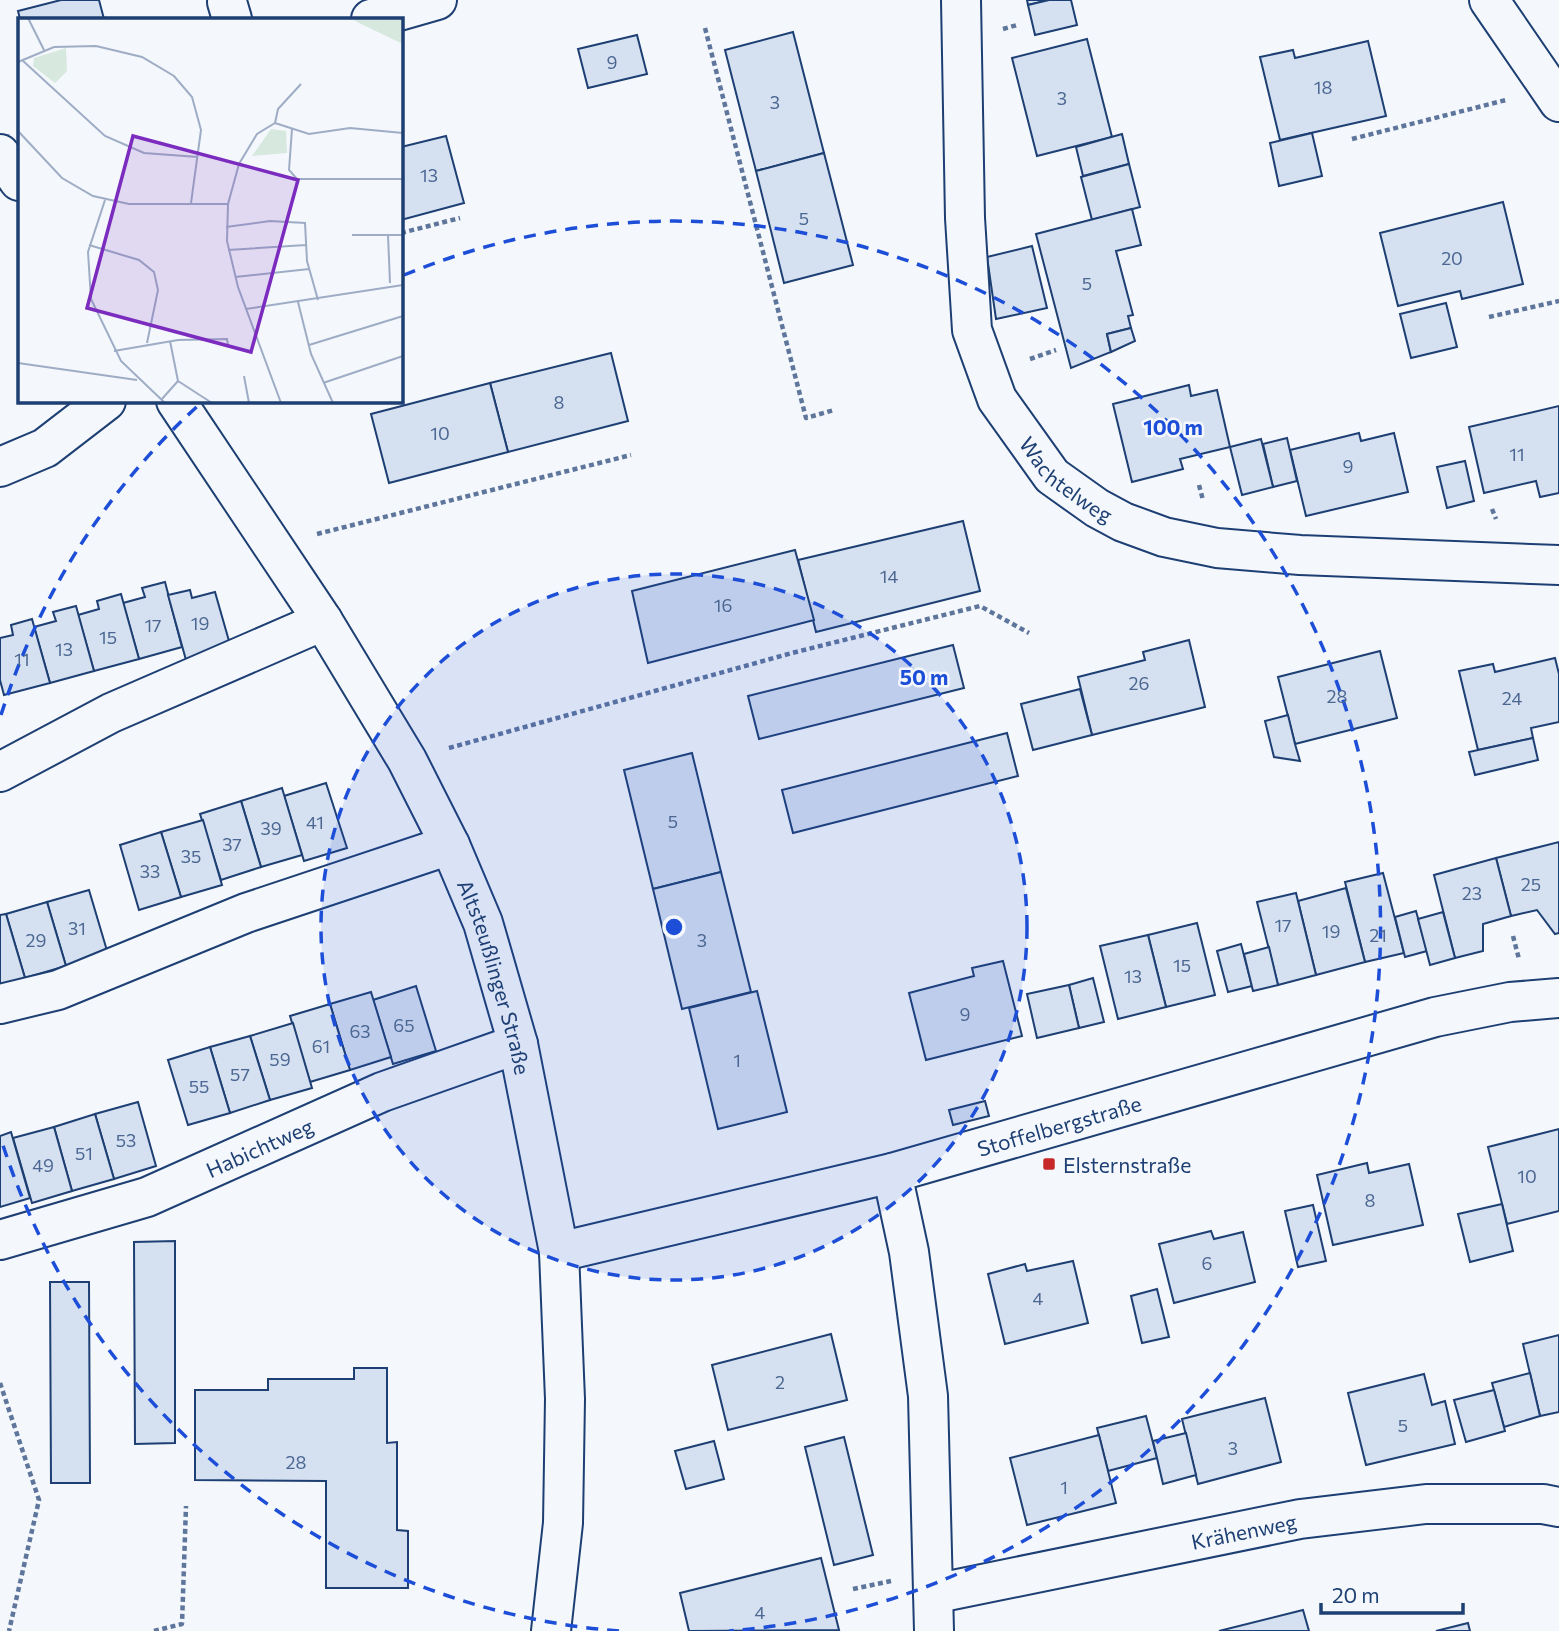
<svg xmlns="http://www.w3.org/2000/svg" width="1559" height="1631" viewBox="0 0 1559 1631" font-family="Commissioner,sans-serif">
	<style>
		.building { fill: #d5e0f0; stroke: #1d3f73; stroke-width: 2 }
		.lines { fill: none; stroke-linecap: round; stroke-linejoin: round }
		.minor-casing { stroke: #1d3f73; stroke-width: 42 }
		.path { stroke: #5e769c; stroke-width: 4.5; stroke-dasharray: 5 3.5; stroke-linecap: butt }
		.minor { stroke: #f4f7fb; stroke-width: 38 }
		.ring { fill: none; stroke: #1d4ed8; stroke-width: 3.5; stroke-dasharray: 12 9 }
		.poi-dot { fill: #c62828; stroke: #f4f7fb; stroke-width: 2.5 }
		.labels { text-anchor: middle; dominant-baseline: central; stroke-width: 5; stroke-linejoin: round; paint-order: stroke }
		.number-label { font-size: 18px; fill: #4b6792 }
		.street-label { font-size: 21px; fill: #1d3f73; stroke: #f4f7fb }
		.poi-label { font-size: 21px; fill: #1d3f73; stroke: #f4f7fb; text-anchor: start }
		.inset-road { fill: none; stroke: #9eadc5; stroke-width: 2 }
		.view { fill: #7b2cbf; fill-opacity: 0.15; stroke: #7b2cbf; stroke-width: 3.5 }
		.inset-edge { fill: none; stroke: #1d3f73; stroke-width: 3.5 }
		.centre { fill: #1d4ed8; stroke: #f4f7fb; stroke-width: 3.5 }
		.ring-label { font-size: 21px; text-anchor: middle; font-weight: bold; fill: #1d4ed8; stroke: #f4f7fb; stroke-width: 5; stroke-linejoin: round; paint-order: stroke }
	</style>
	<rect width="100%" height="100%" fill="#f4f7fb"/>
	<g class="building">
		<polygon points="61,0 99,0 104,19 20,19 18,11"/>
		<polygon points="1027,0 1049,0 1028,5"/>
		<polygon points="1049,0 1071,0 1077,25 1035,35 1028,5"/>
		<polygon points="793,32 824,153 756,171 725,50"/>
		<polygon points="637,35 647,74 588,88 578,49"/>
		<polygon points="1087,39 1112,137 1037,156 1012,58"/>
		<polygon points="1368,41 1386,116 1280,140 1260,57 1293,50 1295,58"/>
		<polygon points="1312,133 1322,176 1279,186 1270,143"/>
		<polygon points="1122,134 1129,164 1083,176 1076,147"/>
		<polygon points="446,136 464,203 401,220 401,147"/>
		<polygon points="824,153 853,265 784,283 756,171"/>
		<polygon points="1129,164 1140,207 1092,220 1081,177"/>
		<polygon points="1503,202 1523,284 1462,299 1460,291 1398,306 1380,233"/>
		<polygon points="1132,209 1141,245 1116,251 1133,315 1128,316 1131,328 1107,334 1111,352 1071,368 1036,234"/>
		<polygon points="1032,246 1047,308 996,319 987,257"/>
		<polygon points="1446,303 1457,347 1411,358 1400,314"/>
		<polygon points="1131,328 1135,341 1111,352 1107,334"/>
		<polygon points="611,353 628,421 508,452 490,383"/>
		<polygon points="490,383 508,452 389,483 371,414"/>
		<polygon points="1189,385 1191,396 1217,390 1230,447 1180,459 1183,469 1132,482 1113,404"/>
		<polygon points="1559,406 1559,493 1540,497 1536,481 1484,493 1469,427"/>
		<polygon points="1359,433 1361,441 1394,433 1408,492 1306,516 1290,450"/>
		<polygon points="1287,438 1297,481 1273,487 1263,444"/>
		<polygon points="1261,439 1273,487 1242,495 1230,447"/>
		<polygon points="1465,461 1474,501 1447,508 1437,467"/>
		<polygon points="963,521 980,591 816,632 798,560"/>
		<polygon points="795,550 814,620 648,663 632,591"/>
		<polygon points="165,582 182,647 139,659 123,603 145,597 142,588"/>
		<polygon points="190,590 192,598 215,592 231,648 186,660 168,595"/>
		<polygon points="121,594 139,659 94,671 78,615 99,609 97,601"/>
		<polygon points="76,606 94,671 50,683 34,627 56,621 53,612"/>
		<polygon points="32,619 50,683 4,695 0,680 0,638 13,635 11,625"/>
		<polygon points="1189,640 1205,707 1092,735 1078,677 1145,660 1143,652"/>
		<polygon points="953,645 964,688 759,739 748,696"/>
		<polygon points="1380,651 1397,718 1295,744 1278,677"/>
		<polygon points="1555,658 1559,674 1559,722 1531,728 1533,738 1478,750 1459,671 1493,664 1495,672"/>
		<polygon points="1080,689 1092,735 1033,750 1021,704"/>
		<polygon points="1288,715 1295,744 1300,761 1274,757 1265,721"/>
		<polygon points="1007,733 1018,776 793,833 782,790"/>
		<polygon points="1533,738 1538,760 1475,775 1469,752"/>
		<polygon points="692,753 721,872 653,889 624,770"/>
		<polygon points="326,783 347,848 304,861 284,796"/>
		<polygon points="282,788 302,855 261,867 241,801"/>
		<polygon points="241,801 261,867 221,880 200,814"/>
		<polygon points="203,820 222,885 181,897 161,832"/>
		<polygon points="161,832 181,897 139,910 120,845"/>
		<polygon points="1559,842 1559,933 1555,934 1537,910 1511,916 1496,858"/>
		<polygon points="1496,858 1511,916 1483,924 1483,951 1455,958 1434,875"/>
		<polygon points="721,872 751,992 682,1009 653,889"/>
		<polygon points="1383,873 1404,953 1365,962 1345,882"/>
		<polygon points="1346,888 1365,962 1316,975 1298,901"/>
		<polygon points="89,890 108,954 66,966 47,902"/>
		<polygon points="1296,893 1316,975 1278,985 1257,902"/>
		<polygon points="47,902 66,966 25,978 6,914"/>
		<polygon points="1416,911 1427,951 1405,957 1395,917"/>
		<polygon points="1443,912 1455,958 1430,965 1418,919"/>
		<polygon points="6,914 25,978 0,986 0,915"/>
		<polygon points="1197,923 1215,995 1166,1007 1148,935"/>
		<polygon points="1148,935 1166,1007 1118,1019 1100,946"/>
		<polygon points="1241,944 1252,986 1228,992 1217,951"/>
		<polygon points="1269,947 1278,985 1253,991 1244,954"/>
		<polygon points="1003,961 1022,1036 926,1060 909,993 974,976 972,968"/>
		<polygon points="1093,978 1104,1022 1079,1028 1069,985"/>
		<polygon points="1069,985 1079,1028 1037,1038 1027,994"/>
		<polygon points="416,986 436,1051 393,1064 373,1000"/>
		<polygon points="757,991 787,1112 718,1129 689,1008"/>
		<polygon points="371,992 391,1057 350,1070 330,1004"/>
		<polygon points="330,1004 350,1070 310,1082 290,1016"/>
		<polygon points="293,1023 312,1088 270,1100 250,1036"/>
		<polygon points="250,1036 270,1100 230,1113 210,1047"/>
		<polygon points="210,1047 230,1113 188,1125 168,1060"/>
		<polygon points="985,1101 989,1116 953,1125 949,1110"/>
		<polygon points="138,1102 156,1166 114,1179 95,1114"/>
		<polygon points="95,1114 114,1179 72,1191 54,1127"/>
		<polygon points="54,1127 72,1191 32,1203 13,1138"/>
		<polygon points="1559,1129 1559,1211 1507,1224 1488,1147"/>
		<polygon points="11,1132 30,1198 0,1207 0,1136"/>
		<polygon points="1367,1163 1369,1173 1409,1164 1423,1225 1333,1245 1317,1175"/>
		<polygon points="1502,1204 1513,1251 1470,1262 1458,1214"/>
		<polygon points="1313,1205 1326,1261 1298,1267 1285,1211"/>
		<polygon points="1211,1231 1214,1239 1243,1232 1255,1282 1174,1303 1159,1244"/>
		<polygon points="175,1241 175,1443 135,1444 134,1242"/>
		<polygon points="1073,1261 1088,1323 1005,1344 988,1274 1025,1264 1027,1271"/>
		<polygon points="50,1282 89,1282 90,1483 51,1483"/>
		<polygon points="1157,1289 1169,1337 1142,1343 1131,1296"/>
		<polygon points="831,1334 847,1400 728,1430 712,1365"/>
		<polygon points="1559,1335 1559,1412 1540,1416 1523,1344"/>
		<polygon points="354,1368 387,1368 387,1443 397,1442 397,1530 408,1531 408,1588 326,1588 326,1481 195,1480 195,1390 268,1390 268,1379 354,1379"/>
		<polygon points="1530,1373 1540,1416 1504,1427 1492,1383"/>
		<polygon points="1424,1374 1432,1405 1445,1401 1455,1444 1366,1465 1348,1393"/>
		<polygon points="1494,1390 1505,1431 1466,1442 1454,1400"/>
		<polygon points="1265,1398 1281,1462 1198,1484 1182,1419"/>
		<polygon points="1146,1416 1157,1458 1108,1471 1097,1428"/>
		<polygon points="1186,1433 1196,1475 1163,1484 1153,1441"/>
		<polygon points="1099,1435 1116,1503 1027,1525 1010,1458"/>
		<polygon points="844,1437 873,1555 834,1565 805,1447"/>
		<polygon points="714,1441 724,1479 686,1489 675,1451"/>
		<polygon points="821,1558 839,1630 689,1631 680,1593"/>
		<polygon points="1303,1610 1309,1631 1219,1631"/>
		<polygon points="1468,1623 1470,1631 1436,1631"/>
	</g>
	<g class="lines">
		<g class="minor-casing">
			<g id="minor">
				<path id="s1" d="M961 0 965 218 972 330 997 399 1052 476 1097 508 1123 522 1164 537 1217 548 1300 555 1559 565"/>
				<polyline points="1489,0 1559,102"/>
				<polyline points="227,2 232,19"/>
				<polyline points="371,19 437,0"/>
				<polyline points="0,154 19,181"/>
				<path id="s2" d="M176 401 323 621 407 760 450 845 483 923 518 1044 559 1252 565 1399 563 1523 551 1631"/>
				<polyline points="0,467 45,448 106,401"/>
				<polyline points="0,772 111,713 323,621"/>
				<polyline points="0,1004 58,990 246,913 450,845"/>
				<polyline points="892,1173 909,1252 928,1396 934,1631"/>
				<path id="s3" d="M0 1240 147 1197 382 1092 518 1044"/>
				<path id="s4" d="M559 1252 892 1173 1435 1017 1510 1002 1559 998"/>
				<path id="s5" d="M933 1594 1300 1519 1426 1504H1543L1559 1507"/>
			</g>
		</g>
		<g class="path">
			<polyline points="705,28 806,418 834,410"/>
			<polyline points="1003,29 1017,25"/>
			<polyline points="1352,139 1506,100"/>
			<polyline points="401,233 460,218"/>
			<polyline points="1489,317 1559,301"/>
			<polyline points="1030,359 1056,350"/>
			<polyline points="1199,485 1203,500"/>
			<polyline points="1492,509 1496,519"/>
			<polyline points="317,534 631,455"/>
			<polyline points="449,748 792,653 980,606 1029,633"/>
			<polyline points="1513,936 1519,959"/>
			<polyline points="0,1383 39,1500 9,1631"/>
			<polyline points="853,1589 891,1581"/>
			<polyline points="154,1631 182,1624 186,1506"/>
		</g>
		<use href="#minor" class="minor"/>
	</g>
	<circle cx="674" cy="927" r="353" fill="#1d4ed8" fill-opacity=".12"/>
	<g class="ring">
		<circle cx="674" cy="927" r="353"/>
		<path d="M619 1631A706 706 0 0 1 1 1139M1 715A706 706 0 0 1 202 402M404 275A706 706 0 1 1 729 1631"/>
	</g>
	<rect class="poi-dot" x="1042" y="1157" width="14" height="14" rx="3.5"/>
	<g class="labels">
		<g class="number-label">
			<text x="612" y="62">9</text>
			<text x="1323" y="87">18</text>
			<text x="1062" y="98">3</text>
			<text x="775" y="102">3</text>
			<text x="429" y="175">13</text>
			<text x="804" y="218">5</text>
			<text x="1452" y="258">20</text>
			<text x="1087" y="283">5</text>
			<text x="559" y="402">8</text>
			<text x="440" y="433">10</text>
			<text x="1517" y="454">11</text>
			<text x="1348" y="466">9</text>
			<text x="889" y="576">14</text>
			<text x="723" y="605">16</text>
			<text x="200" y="623">19</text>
			<text x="153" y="625">17</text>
			<text x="108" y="637">15</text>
			<text x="64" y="649">13</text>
			<text x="22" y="659">11</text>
			<text x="1139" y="683">26</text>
			<text x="1337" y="696">28</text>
			<text x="1512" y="698">24</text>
			<text x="673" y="821">5</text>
			<text x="315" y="822">41</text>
			<text x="271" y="828">39</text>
			<text x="232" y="844">37</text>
			<text x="191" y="856">35</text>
			<text x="150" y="871">33</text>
			<text x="1531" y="884">25</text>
			<text x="1472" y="893">23</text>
			<text x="1283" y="925">17</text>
			<text x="77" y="928">31</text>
			<text x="1331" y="931">19</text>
			<text x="1378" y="935">21</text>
			<text x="36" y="940">29</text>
			<text x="702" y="940">3</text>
			<text x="1182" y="965">15</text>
			<text x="1133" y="976">13</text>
			<text x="965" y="1014">9</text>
			<text x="404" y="1025">65</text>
			<text x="360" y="1031">63</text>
			<text x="321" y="1046">61</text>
			<text x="280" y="1059">59</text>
			<text x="737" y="1060">1</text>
			<text x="240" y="1074">57</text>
			<text x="199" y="1086">55</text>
			<text x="126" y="1140">53</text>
			<text x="84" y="1153">51</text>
			<text x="43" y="1165">49</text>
			<text x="1527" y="1176">10</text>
			<text x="1370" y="1200">8</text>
			<text x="1207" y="1263">6</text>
			<text x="1038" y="1298">4</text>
			<text x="780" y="1382">2</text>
			<text x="1403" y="1425">5</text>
			<text x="1233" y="1448">3</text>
			<text x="296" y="1462">28</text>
			<text x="1064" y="1487">1</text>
			<text x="760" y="1612">4</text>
		</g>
		<g class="street-label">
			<text stroke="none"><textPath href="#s1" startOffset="511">Wachtelweg</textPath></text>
			<text stroke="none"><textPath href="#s2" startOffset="662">Altsteußlinger Straße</textPath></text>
			<text stroke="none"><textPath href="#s4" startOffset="516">Stoffelbergstraße</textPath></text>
			<text stroke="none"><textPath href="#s3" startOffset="276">Habichtweg</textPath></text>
			<text stroke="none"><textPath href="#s5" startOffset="317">Krähenweg</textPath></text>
		</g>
		<g class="poi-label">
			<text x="1063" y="1164">Elsternstraße</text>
		</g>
	</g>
	<g transform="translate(18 18)">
		<rect width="385" height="385" fill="#f4f7fb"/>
		<path d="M333 0H385V26L343 6ZM48 30 49 53 37 65 15 48 16 40ZM253 111 268 113 269 135 234 138Z" fill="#d7e8df"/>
		<path class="inset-road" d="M10 0 26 32M4 42 87 118 126 135 180 139M0 44 36 29 78 28 124 39 156 58 174 79 183 112 173 185M257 105 239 116 221 146 210 186 209 223 220 269 263 385M257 105 291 116 332 110 385 115M257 105 260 91 283 66M274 111 271 152 279 161H385M0 113 44 160 75 178 111 186H210M87 182 70 234 73 281 103 343 147 385M208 209 252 203 287 205 289 243 300 282M334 217H385M370 217 372 265M71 227 121 242 136 254 140 272 129 325M210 232 288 227M217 259 291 251M280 284 293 336 315 385M228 291 385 267M152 323 160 363 194 385M291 327 385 298M96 333 160 322 209 321 210 327M0 345 119 362M226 358 231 385M305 365 385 338M143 382 160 363"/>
		<path class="view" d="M115 118 280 162 233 334 69 290Z"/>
		<rect width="385" height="385" class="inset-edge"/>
	</g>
	<circle cx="674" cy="927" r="10" class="centre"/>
	<g class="ring-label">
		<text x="1173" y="435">100 m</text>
		<text x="924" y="685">50 m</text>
	</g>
	<path d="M1321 1603v10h142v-10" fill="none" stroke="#1d3f73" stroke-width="3.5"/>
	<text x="1332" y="1603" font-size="21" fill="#1d3f73" stroke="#f4f7fb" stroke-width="5" paint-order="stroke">20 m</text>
</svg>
